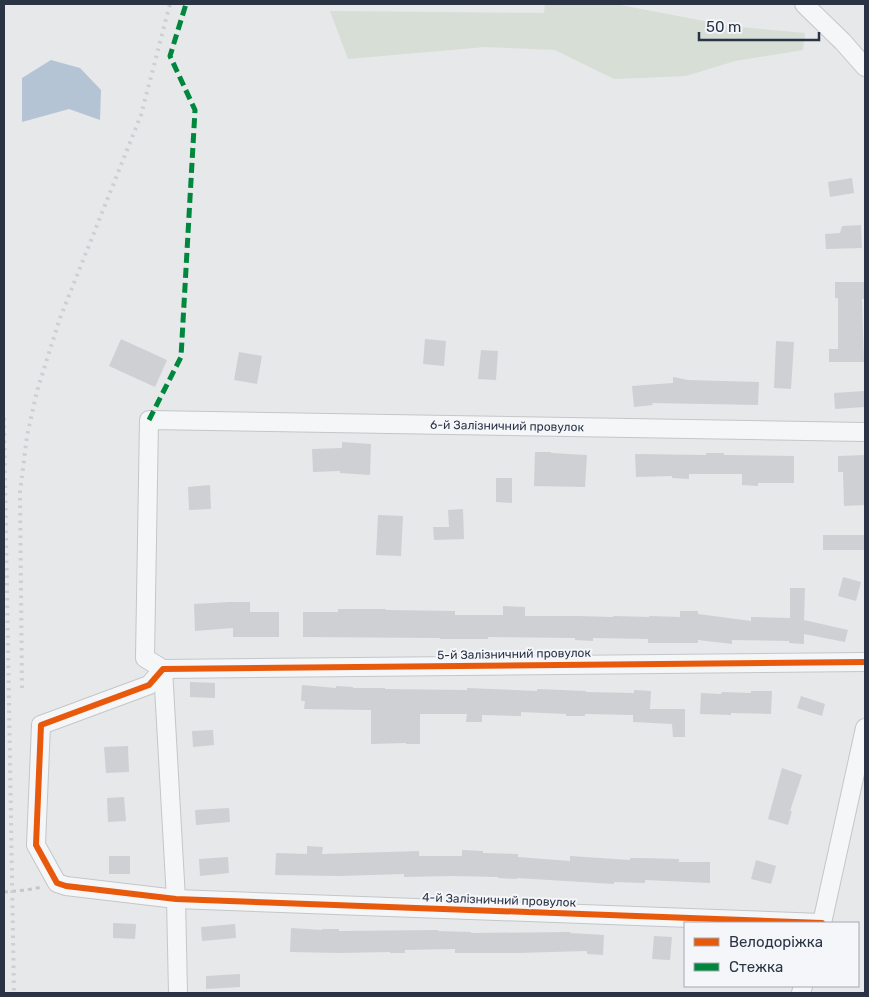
<svg xmlns="http://www.w3.org/2000/svg" width="869" height="997" viewBox="0 0 869 997" font-family="Rubik,sans-serif">
	<style>
		.green { fill: #d6ded6 }
		.water { fill: #b4c4d5 }
		.building { fill: #ced0d3 }
		.lines { fill: none; stroke-linecap: round; stroke-linejoin: round }
		.minor-casing { stroke: #c4c6c8; stroke-width: 20 }
		.path { stroke: #c5c6ca; stroke-width: 3; stroke-dasharray: 4 4; stroke-linecap: butt }
		.minor { stroke: #f5f6f7; stroke-width: 18 }
		.rail { stroke: #cecfd2; stroke-width: 4; stroke-dasharray: 2.5 5; stroke-linecap: butt }
		.quiet { stroke: #00873e; stroke-width: 5; stroke-dasharray: 10 5; stroke-linecap: butt }
		.cycleway-casing { stroke: #f4f6f9; stroke-width: 9 }
		.cycleway { stroke: #e8590c; stroke-width: 6 }
		.labels { text-anchor: middle; dominant-baseline: central; stroke-width: 4; stroke-linejoin: round; paint-order: stroke }
		.street-label { font-size: 12px; fill: #2b3445; stroke: #f4f6f9 }
	</style>
	<rect width="100%" height="100%" fill="#e6e8ea"/>
	<polygon class="green" points="545,4 615,4 730,26 805,33 803,50 735,61 686,76 614,79 555,50 485,47 348,59 330,11 544,13"/>
	<polygon class="water" points="51,60 80,68 101,90 100,120 69,109 22,122 22,78"/>
	<g class="building">
		<polygon points="852,178 854,193 830,197 828,182"/>
		<polygon points="861,225 862,248 826,249 825,234 840,233 842,226"/>
		<polygon points="835,282 865,282 865,299 862,299 864,362 829,362 829,349 838,349 838,298 835,298"/>
		<polygon points="121,339 167,360 155,387 109,366"/>
		<polygon points="425,339 446,341 444,366 423,364"/>
		<polygon points="776,341 794,342 791,389 774,388"/>
		<polygon points="481,350 498,351 496,380 478,379"/>
		<polygon points="239,352 262,356 257,384 234,380"/>
		<polygon points="673,377 688,380 759,382 758,405 652,403 653,405 634,407 632,386 673,383"/>
		<polygon points="864,391 865,407 835,409 834,393"/>
		<polygon points="342,442 371,444 370,475 340,473 340,471 313,472 312,449 342,448"/>
		<polygon points="535,452 551,452 551,453 587,455 585,487 534,486"/>
		<polygon points="706,453 724,453 724,455 794,456 794,483 758,483 758,486 742,485 742,474 689,474 689,479 672,478 672,476 636,477 635,454 706,455"/>
		<polygon points="865,455 865,471 864,471 865,505 844,506 843,472 838,472 838,456"/>
		<polygon points="496,478 512,478 512,503 496,502"/>
		<polygon points="210,485 211,509 189,510 188,487"/>
		<polygon points="463,509 464,539 434,540 433,527 449,527 448,510"/>
		<polygon points="378,515 403,516 401,556 376,555"/>
		<rect x="823" y="535" width="42" height="15"/>
		<polygon points="843,577 861,582 856,601 838,596"/>
		<polygon points="790,588 805,588 804,620 848,630 845,642 804,634 804,644 789,643 789,641 732,640 732,644 698,640 698,643 648,643 648,639 593,638 593,641 575,640 575,638 488,637 488,639 440,639 440,638 303,637 303,612 338,612 338,609 386,609 386,610 455,611 455,615 503,615 503,606 525,607 525,616 577,616 613,617 614,616 649,617 649,616 680,617 680,611 698,611 698,614 751,621 751,617 790,618"/>
		<polygon points="230,602 250,602 250,612 279,612 279,637 233,637 233,628 195,631 194,604"/>
		<polygon points="190,682 215,683 215,698 190,697"/>
		<polygon points="302,685 336,688 336,686 353,687 353,688 385,688 385,689 467,690 467,688 537,691 537,689 586,691 586,692 634,693 634,690 651,691 650,709 685,709 685,737 673,737 672,724 633,722 633,715 585,714 585,716 566,716 566,714 521,712 521,716 482,715 482,722 466,722 467,714 420,714 420,744 406,744 406,743 371,744 371,710 304,709 305,701 301,701"/>
		<polygon points="751,691 772,691 771,714 731,713 731,715 700,714 701,693 721,694 722,692 751,693"/>
		<polygon points="801,696 825,704 822,716 797,708"/>
		<polygon points="213,730 214,745 193,747 192,731"/>
		<polygon points="128,746 129,772 106,773 104,747"/>
		<polygon points="782,768 802,775 790,811 792,811 788,825 768,819"/>
		<polygon points="124,797 126,821 108,822 107,798"/>
		<polygon points="229,808 230,822 196,825 195,810"/>
		<polygon points="307,846 323,847 322,854 419,851 419,856 462,856 462,850 483,851 483,853 518,854 518,857 570,861 570,856 630,860 630,858 643,858 679,859 679,862 710,862 710,883 645,880 645,883 614,882 614,884 517,878 517,879 498,878 498,877 452,876 404,877 404,874 340,876 275,875 276,853 307,854"/>
		<rect x="109" y="856" width="21" height="18"/>
		<polygon points="228,857 229,873 200,876 199,859"/>
		<polygon points="756,860 776,866 771,884 751,879"/>
		<polygon points="113,923 136,924 135,939 113,938"/>
		<polygon points="235,924 236,938 202,941 201,927"/>
		<polygon points="291,928 322,930 322,929 339,929 339,931 438,930 438,931 471,932 471,933 570,932 570,933 604,935 603,955 587,954 587,951 517,953 455,953 455,949 405,950 405,953 390,953 390,952 339,953 290,952"/>
		<polygon points="654,936 672,937 670,960 652,959"/>
		<polygon points="240,974 240,987 206,989 206,976"/>
	</g>
	<g class="lines">
		<g class="minor-casing">
			<g id="minor">
				<polyline points="804,4 843,42 865,67"/>
				<polyline points="822,923 176,899 66,886 57,883 36,845 41,725 149,685 163,669 865,662"/>
				<polyline points="822,923 865,728"/>
				<polyline points="178,993 176,899 163,669 145,658 149,420 865,432"/>
				<polyline points="801,993 803,986"/>
			</g>
		</g>
		<polyline class="path" points="4,892 26,890 42,887"/>
		<use href="#minor" class="minor"/>
		<g class="rail">
			<polyline points="4,418 14,993"/>
			<polyline points="22,688 20,492 27,436 37,391 60,318 141,115 170,4"/>
		</g>
		<polyline class="quiet" points="149,420 181,357 195,110 170,56 186,4"/>
		<g class="cycleway-casing">
			<polyline id="cycleway" points="822,923 176,899 66,886 57,883 36,845 41,725 149,685 163,669 865,662"/>
		</g>
		<use href="#cycleway" class="cycleway"/>
	</g>
	<g class="labels">
		<g class="street-label">
			<text transform="translate(507 426) rotate(1)">6-й Залізничний провулок</text>
			<text transform="translate(514 654) rotate(-1)">5-й Залізничний провулок</text>
			<text transform="translate(499 900) rotate(2)">4-й Залізничний провулок</text>
		</g>
	</g>
	<rect width="869" height="997" fill="none" stroke="#2b3445" stroke-width="10"/>
	<rect x="684" y="922" width="175" height="65" fill="#f4f6f9" stroke="#a4a8b1"/>
	<rect x="694" y="938" width="25" height="8" fill="#e8590c" stroke="#a4a8b1"/>
	<text x="729" y="947" font-size="15" fill="#2b3445">Велодоріжка</text>
	<rect x="694" y="963" width="25" height="8" fill="#00873e" stroke="#a4a8b1"/>
	<text x="729" y="972" font-size="15" fill="#2b3445">Стежка</text>
	<path d="M699 32v8h120v-8" fill="none" stroke="#2b3445" stroke-width="2.5"/>
	<text x="706" y="32" font-size="15" fill="#2b3445" stroke="#f4f6f9" stroke-width="4" paint-order="stroke">50 m</text>
</svg>
